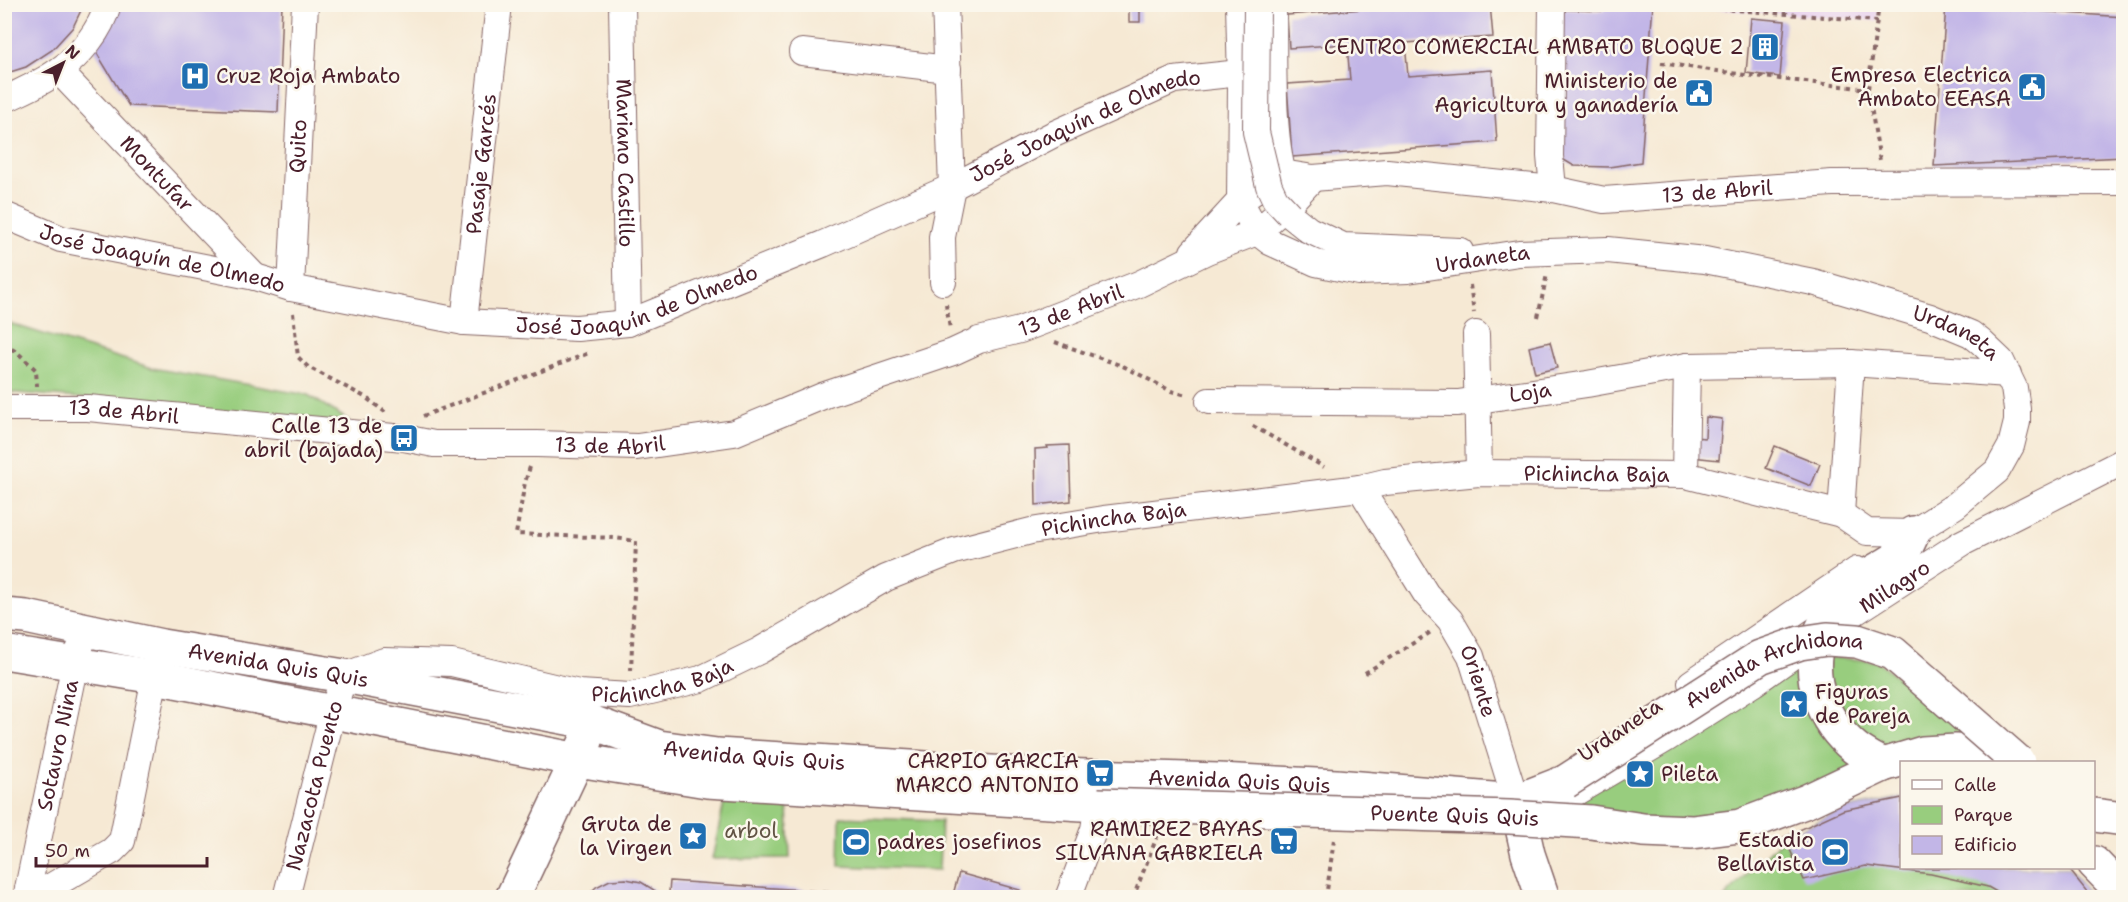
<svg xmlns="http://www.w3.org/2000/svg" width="2128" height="902" viewBox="0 0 2128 902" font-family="'Shantell Sans',sans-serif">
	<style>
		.built { fill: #e8d2ef }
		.park { fill: #98cd7e; stroke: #717654; stroke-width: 1.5 }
		.building { fill: #c2b6e7 }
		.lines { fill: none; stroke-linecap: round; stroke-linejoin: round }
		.minor-casing { stroke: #866666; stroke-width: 28 }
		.major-casing { stroke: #866666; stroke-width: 36 }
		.path { stroke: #866666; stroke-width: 4; stroke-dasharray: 4.5 4.5; stroke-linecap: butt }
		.minor { stroke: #fff; stroke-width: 26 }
		.major { stroke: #fff; stroke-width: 33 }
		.minor-bridge-casing { stroke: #866666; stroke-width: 28; stroke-linecap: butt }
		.major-bridge-casing { stroke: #866666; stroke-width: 36; stroke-linecap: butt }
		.minor-bridge { stroke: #fff; stroke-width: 26 }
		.major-bridge { stroke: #fff; stroke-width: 33 }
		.labels { text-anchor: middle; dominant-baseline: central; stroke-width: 5; stroke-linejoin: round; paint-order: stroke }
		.poi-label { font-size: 21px; fill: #4a1f2b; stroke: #fbf7ec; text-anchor: end }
		.street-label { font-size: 21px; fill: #4a1f2b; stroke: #fbf7ec }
		.park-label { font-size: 21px; fill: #615344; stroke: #fbf7ec }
	</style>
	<rect width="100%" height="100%" fill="#fbf7ec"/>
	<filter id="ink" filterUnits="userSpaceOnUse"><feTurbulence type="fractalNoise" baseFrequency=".0167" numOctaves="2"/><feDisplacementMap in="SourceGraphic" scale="12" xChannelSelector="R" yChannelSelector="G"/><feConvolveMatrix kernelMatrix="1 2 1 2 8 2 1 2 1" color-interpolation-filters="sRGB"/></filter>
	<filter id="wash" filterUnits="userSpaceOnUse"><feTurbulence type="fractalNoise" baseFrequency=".008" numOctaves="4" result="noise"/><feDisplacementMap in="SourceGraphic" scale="24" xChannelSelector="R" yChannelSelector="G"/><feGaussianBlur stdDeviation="1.35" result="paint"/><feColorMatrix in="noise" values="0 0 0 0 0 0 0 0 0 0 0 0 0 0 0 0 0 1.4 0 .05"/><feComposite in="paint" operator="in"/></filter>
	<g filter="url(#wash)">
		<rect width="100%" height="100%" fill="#f6e9d4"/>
		<polygon class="built" points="1658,5 1879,4 1879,5 1877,21"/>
		<g class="park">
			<polygon points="5,322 152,368 308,395 348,420 288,425 92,399 5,392"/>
			<polygon points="1801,655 1877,661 2002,762 1927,741 1742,817 1644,821 1554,799"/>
			<polygon points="1901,798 1902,868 2068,868 2092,897 1724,898 1784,837 1843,810"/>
			<polygon points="724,803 788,804 790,858 712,859"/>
			<polygon points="840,817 941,821 939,870 839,866"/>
		</g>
		<g id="blocks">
			<g class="building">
				<polygon points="4,4 84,4 73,27 52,50 26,67 4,74"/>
				<polygon points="111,4 282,4 278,112 129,106 93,47"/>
				<rect x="1129" y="4" width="11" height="18"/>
				<polygon points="1427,4 1490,4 1493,37 1405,43 1408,76 1492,70 1497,142 1292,157 1287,84 1350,80 1347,44 1289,48 1287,15"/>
				<polygon points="1605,4 1653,4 1641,162 1609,167 1574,166 1559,157 1549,9 1605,11"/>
				<polygon points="1946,5 2124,17 2124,157 1934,166"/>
				<polygon points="1751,18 1785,21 1780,77 1746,73"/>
				<polygon points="1550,342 1557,368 1535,373 1529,347"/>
				<polygon points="1706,417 1722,419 1719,460 1692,457 1694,437 1705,438"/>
				<polygon points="1069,445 1071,501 1036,505 1035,449 1048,448 1047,446"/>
				<polygon points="1775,446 1820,464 1811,486 1766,468"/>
				<polygon points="1902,798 1902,868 2068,868 2092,898 2007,898 1988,887 1931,874 1866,866 1804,880 1784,837 1843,810"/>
				<polygon points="959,873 1020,890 1019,898 952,898"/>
				<polygon points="626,879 641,882 654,890 660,898 585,898 596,887 610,880"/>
				<polygon points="670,881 894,896 893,898 674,898 669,892"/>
			</g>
		</g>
	</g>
	<g filter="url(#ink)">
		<use href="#blocks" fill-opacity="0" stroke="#866666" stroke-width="1.5"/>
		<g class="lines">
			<g class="minor-casing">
				<g id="minor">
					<path id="s1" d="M622 4 628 323"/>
					<path id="s2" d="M1239 4 1241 83 1240 201 1257 232 1270 242 1316 263 1359 272 1408 270 1519 253 1608 250 1705 260 1813 282 1930 317 1971 334 1981 342 2001 361 2014 388 2017 409V422L2011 446 1997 471 1956 505 1897 543"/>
					<path d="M1273 4C1274 61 1270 137 1287 190"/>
					<polyline points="1552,4 1550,156 1553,189"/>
					<polyline points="802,52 948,69"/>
					<path id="s3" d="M59 71 255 277"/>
					<path d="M4 100C22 91 42 83 58 71 80 56 101 30 108 4"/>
					<polyline points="1289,214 1309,230 1343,246 1460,251"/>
					<path id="s4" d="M4 215 61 239 255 277 291 288 464 322 577 328 628 323 823 244 952 187 1054 134 1174 80 1240 73"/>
					<path id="s5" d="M1193 252 1240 201 1282 173 1313 178 1387 172 1553 189 1604 200 1832 183 2124 182"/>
					<polyline points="943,282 942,237 952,187 945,4"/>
					<path id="s6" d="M291 288 305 4"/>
					<path id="s7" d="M464 322 499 4"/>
					<polyline points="1476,334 1479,473"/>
					<path id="s8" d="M1209 401 1458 403 1587 384 1687 366 1851 363 2008 374"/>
					<path id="s9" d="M4 408H88L404 438 434 444H537L637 447 734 433 825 395 953 352 979 340 1020 330 1139 284 1207 251 1257 232 1291 202 1313 178"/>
					<polyline points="1685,475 1687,366"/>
					<path id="s10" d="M1360 488 1426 594 1450 620 1471 656 1516 801 1529 792"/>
					<polyline points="1841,514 1851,363"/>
					<polyline points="1691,683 1857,570"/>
					<path id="s11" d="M1529 820 1666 739 1754 683 1846 618 1962 543 2124 461"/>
					<path id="s12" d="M26 898 75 663 86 629"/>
					<polyline points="31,898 112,851 122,841 155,677"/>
					<path id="s13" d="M286 898 333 711 344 676 384 661 452 663 579 693 630 696 701 679 759 651 886 578 954 551 1031 531 1104 519 1360 488 1385 482 1479 473 1685 475 1841 514 1867 532 1913 533"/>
					<polyline points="1068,898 1094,829 1098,805"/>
				</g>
			</g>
			<g class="major-casing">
				<g id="major">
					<path id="s14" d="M4 615 26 617 162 646 344 676 594 723 659 747 717 755 1023 774 1219 780 1336 786 1516 801 1565 782"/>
					<polyline points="4,652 155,677 578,760 707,781 1098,805"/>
					<path d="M1883 765C1874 760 1864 755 1855 748 1822 721 1806 679 1819 637 1825 617 1842 599 1856 584 1869 572 1892 564 1902 553 1907 548 1910 539 1913 533"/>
					<polyline points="1516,801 1528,854 1543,898"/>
					<polyline points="1807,801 1883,765 1923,753 1956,751 1984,762"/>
					<polyline points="2094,815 2124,819"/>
					<polyline points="2094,863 2124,894"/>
					<polyline points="512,898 586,741"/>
				</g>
			</g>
			<g class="path">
				<polyline points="1658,4 1877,21"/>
				<polyline points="1879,4 1868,89 1880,161"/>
				<polyline points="1661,63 1745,75 1868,89"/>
				<polyline points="1470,285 1474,313"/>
				<polyline points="946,304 950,329"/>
				<polyline points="293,313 298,357 308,367 365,397 385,412"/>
				<polyline points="1538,317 1547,274"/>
				<polyline points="1055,342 1125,367 1171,391 1187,395"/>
				<polyline points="4,344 18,353 36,370 37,386"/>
				<polyline points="423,416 589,353"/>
				<polyline points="1253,426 1324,467"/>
				<polyline points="530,467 525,482 516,534 615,538 636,541 631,671"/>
				<polyline points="1365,673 1431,632"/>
				<polyline points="1133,898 1158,834"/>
				<polyline points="1326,898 1334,839"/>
			</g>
			<use href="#minor" class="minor"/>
			<use href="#major" class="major"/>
			<g class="minor-bridge-casing">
				<polyline id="minor-bridge" points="1257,4 1256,132 1269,186 1275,199 1289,214"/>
			</g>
			<g class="major-bridge-casing">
				<g id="major-bridge">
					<path id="s15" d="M1565 782 1760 657 1800 643 1827 639 1857 641 1893 653 2018 762"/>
					<path id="s16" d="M1098 805 1510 817 1591 822 1643 830 1692 832 1740 826 1807 801"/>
				</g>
			</g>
			<use href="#minor-bridge" class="minor-bridge"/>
			<use href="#major-bridge" class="major-bridge"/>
		</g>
	</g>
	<defs>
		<g id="building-square" transform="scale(1.5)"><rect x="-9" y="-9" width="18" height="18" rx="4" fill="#1f6fb2" stroke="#fbf7ec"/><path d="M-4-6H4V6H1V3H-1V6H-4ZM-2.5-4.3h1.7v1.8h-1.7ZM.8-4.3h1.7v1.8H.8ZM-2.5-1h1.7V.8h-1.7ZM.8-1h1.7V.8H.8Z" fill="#fff"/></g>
		<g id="hospital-square" transform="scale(1.5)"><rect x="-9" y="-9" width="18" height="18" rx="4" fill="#1f6fb2" stroke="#fbf7ec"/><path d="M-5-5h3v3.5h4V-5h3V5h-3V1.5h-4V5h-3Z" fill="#fff"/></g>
		<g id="civic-square" transform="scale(1.5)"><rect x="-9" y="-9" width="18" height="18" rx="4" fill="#1f6fb2" stroke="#fbf7ec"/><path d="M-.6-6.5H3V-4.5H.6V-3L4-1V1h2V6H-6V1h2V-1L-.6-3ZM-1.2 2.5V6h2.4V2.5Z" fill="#fff"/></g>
		<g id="bus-square" transform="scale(1.5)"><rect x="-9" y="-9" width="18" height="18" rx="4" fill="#1f6fb2" stroke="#fbf7ec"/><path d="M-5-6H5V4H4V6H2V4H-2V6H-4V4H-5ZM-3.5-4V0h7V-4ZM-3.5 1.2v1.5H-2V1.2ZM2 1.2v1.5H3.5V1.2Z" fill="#fff"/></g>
		<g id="sight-square" transform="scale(1.5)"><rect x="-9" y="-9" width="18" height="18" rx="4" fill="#1f6fb2" stroke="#fbf7ec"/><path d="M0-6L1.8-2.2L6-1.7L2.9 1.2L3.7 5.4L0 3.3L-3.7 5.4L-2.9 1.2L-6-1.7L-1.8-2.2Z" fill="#fff"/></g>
		<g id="supermarket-square" transform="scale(1.5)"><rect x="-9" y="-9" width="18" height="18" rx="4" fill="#1f6fb2" stroke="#fbf7ec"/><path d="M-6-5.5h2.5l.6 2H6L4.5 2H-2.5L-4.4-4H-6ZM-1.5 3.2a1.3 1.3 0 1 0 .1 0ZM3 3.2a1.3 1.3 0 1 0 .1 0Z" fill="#fff"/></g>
		<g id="stadium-square" transform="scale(1.5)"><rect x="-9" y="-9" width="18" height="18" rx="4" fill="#1f6fb2" stroke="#fbf7ec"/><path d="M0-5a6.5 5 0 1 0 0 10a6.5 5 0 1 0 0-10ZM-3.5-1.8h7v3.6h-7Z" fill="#fff"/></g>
	</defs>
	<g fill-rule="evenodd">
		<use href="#building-square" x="1765" y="47"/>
		<use href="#hospital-square" x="195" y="76"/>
		<use href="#civic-square" x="2032" y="87"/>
		<use href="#civic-square" x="1699" y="93"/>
		<use href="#bus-square" x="404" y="438"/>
		<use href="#sight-square" x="1794" y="704"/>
		<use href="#supermarket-square" x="1100" y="773"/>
		<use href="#sight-square" x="1640" y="774"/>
		<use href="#sight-square" x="693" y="836"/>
		<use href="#supermarket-square" x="1284" y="841"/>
		<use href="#stadium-square" x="856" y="842"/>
		<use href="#stadium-square" x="1835" y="852"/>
	</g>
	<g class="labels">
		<g class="poi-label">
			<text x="1744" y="47">CENTRO COMERCIAL AMBATO BLOQUE 2</text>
			<text x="2011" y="75">Empresa Electrica<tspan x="2011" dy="24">Ambato EEASA</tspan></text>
			<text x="216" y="76" text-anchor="start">Cruz Roja Ambato</text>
			<text x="1678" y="81">Ministerio de<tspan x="1678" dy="24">Agricultura y ganadería</tspan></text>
			<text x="383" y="426">Calle 13 de<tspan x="383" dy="24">abril (bajada)</tspan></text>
			<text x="1815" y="692" text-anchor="start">Figuras<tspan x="1815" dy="24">de Pareja</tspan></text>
			<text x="1079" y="761">CARPIO GARCIA<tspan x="1079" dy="24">MARCO ANTONIO</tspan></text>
			<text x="1661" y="774" text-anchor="start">Pileta</text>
			<text x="672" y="824">Gruta de<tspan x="672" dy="24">la Virgen</tspan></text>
			<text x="1263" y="829">RAMIREZ BAYAS<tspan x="1263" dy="24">SILVANA GABRIELA</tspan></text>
			<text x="1814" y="840">Estadio<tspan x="1814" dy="24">Bellavista</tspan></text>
			<text x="877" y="842" text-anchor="start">padres josefinos</text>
		</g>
		<g class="street-label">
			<text stroke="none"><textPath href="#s4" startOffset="1137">José Joaquín de Olmedo</textPath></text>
			<text stroke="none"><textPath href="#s6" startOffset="142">Quito</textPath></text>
			<text stroke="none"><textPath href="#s7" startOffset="159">Pasaje Garcés</textPath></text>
			<text stroke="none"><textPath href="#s1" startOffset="159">Mariano Castillo</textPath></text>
			<text stroke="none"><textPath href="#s3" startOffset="142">Montufar</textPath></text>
			<text stroke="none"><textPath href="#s5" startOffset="558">13 de Abril</textPath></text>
			<text stroke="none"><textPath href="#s4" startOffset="165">José Joaquín de Olmedo</textPath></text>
			<text stroke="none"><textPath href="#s2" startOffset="468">Urdaneta</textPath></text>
			<text stroke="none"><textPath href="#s4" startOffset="651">José Joaquín de Olmedo</textPath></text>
			<text stroke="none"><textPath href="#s9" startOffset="1092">13 de Abril</textPath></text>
			<text stroke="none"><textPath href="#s2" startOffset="954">Urdaneta</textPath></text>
			<text stroke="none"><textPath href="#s8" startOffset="322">Loja</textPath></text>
			<text stroke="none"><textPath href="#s9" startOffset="120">13 de Abril</textPath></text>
			<text stroke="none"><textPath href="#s9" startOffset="608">13 de Abril</textPath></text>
			<text stroke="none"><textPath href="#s13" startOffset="1528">Pichincha Baja</textPath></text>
			<text stroke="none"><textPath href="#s13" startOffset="1042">Pichincha Baja</textPath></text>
			<text stroke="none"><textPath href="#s11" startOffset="434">Milagro</textPath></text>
			<text stroke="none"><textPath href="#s14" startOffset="279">Avenida Quis Quis</textPath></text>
			<text stroke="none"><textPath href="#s13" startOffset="556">Pichincha Baja</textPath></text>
			<text stroke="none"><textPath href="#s15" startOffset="242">Avenida Archidona</textPath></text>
			<text stroke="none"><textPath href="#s10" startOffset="228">Oriente</textPath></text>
			<text transform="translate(1620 730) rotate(-34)">Urdaneta</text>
			<text stroke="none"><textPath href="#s12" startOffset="156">Sotauro Nina</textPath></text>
			<text stroke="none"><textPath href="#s14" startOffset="765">Avenida Quis Quis</textPath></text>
			<text stroke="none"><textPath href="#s14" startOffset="1251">Avenida Quis Quis</textPath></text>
			<text stroke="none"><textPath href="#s13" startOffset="116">Nazacota Puento</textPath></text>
			<text stroke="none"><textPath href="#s16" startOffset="357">Puente Quis Quis</textPath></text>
		</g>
		<g class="park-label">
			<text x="751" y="831">arbol</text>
		</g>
	</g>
	<rect width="2128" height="902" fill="none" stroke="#fbf7ec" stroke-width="24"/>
	<rect x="1900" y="761" width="195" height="108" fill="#fbf7ec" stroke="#b4a19f" stroke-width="1.5"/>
	<rect x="1912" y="780" width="30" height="9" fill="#ffffff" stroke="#b4a19f" stroke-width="1.5"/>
	<text x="1954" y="791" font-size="18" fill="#4a1f2b">Calle</text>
	<rect x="1912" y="806" width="30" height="18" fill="#98cd7e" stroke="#b4a19f" stroke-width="1.5"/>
	<text x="1954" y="821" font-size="18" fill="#4a1f2b">Parque</text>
	<rect x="1912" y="836" width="30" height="18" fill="#c2b6e7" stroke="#b4a19f" stroke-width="1.5"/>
	<text x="1954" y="851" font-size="18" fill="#4a1f2b">Edificio</text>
	<g transform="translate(63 63) rotate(42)" stroke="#fbf7ec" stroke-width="4.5" paint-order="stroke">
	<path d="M0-4.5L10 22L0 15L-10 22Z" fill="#4a1f2b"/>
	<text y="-9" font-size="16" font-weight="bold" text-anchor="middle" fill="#4a1f2b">N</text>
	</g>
	<path d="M36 857v9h171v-9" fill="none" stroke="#4a1f2b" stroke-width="3"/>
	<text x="45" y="857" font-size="18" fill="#4a1f2b" stroke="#fbf7ec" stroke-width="4.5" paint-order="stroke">50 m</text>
</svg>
